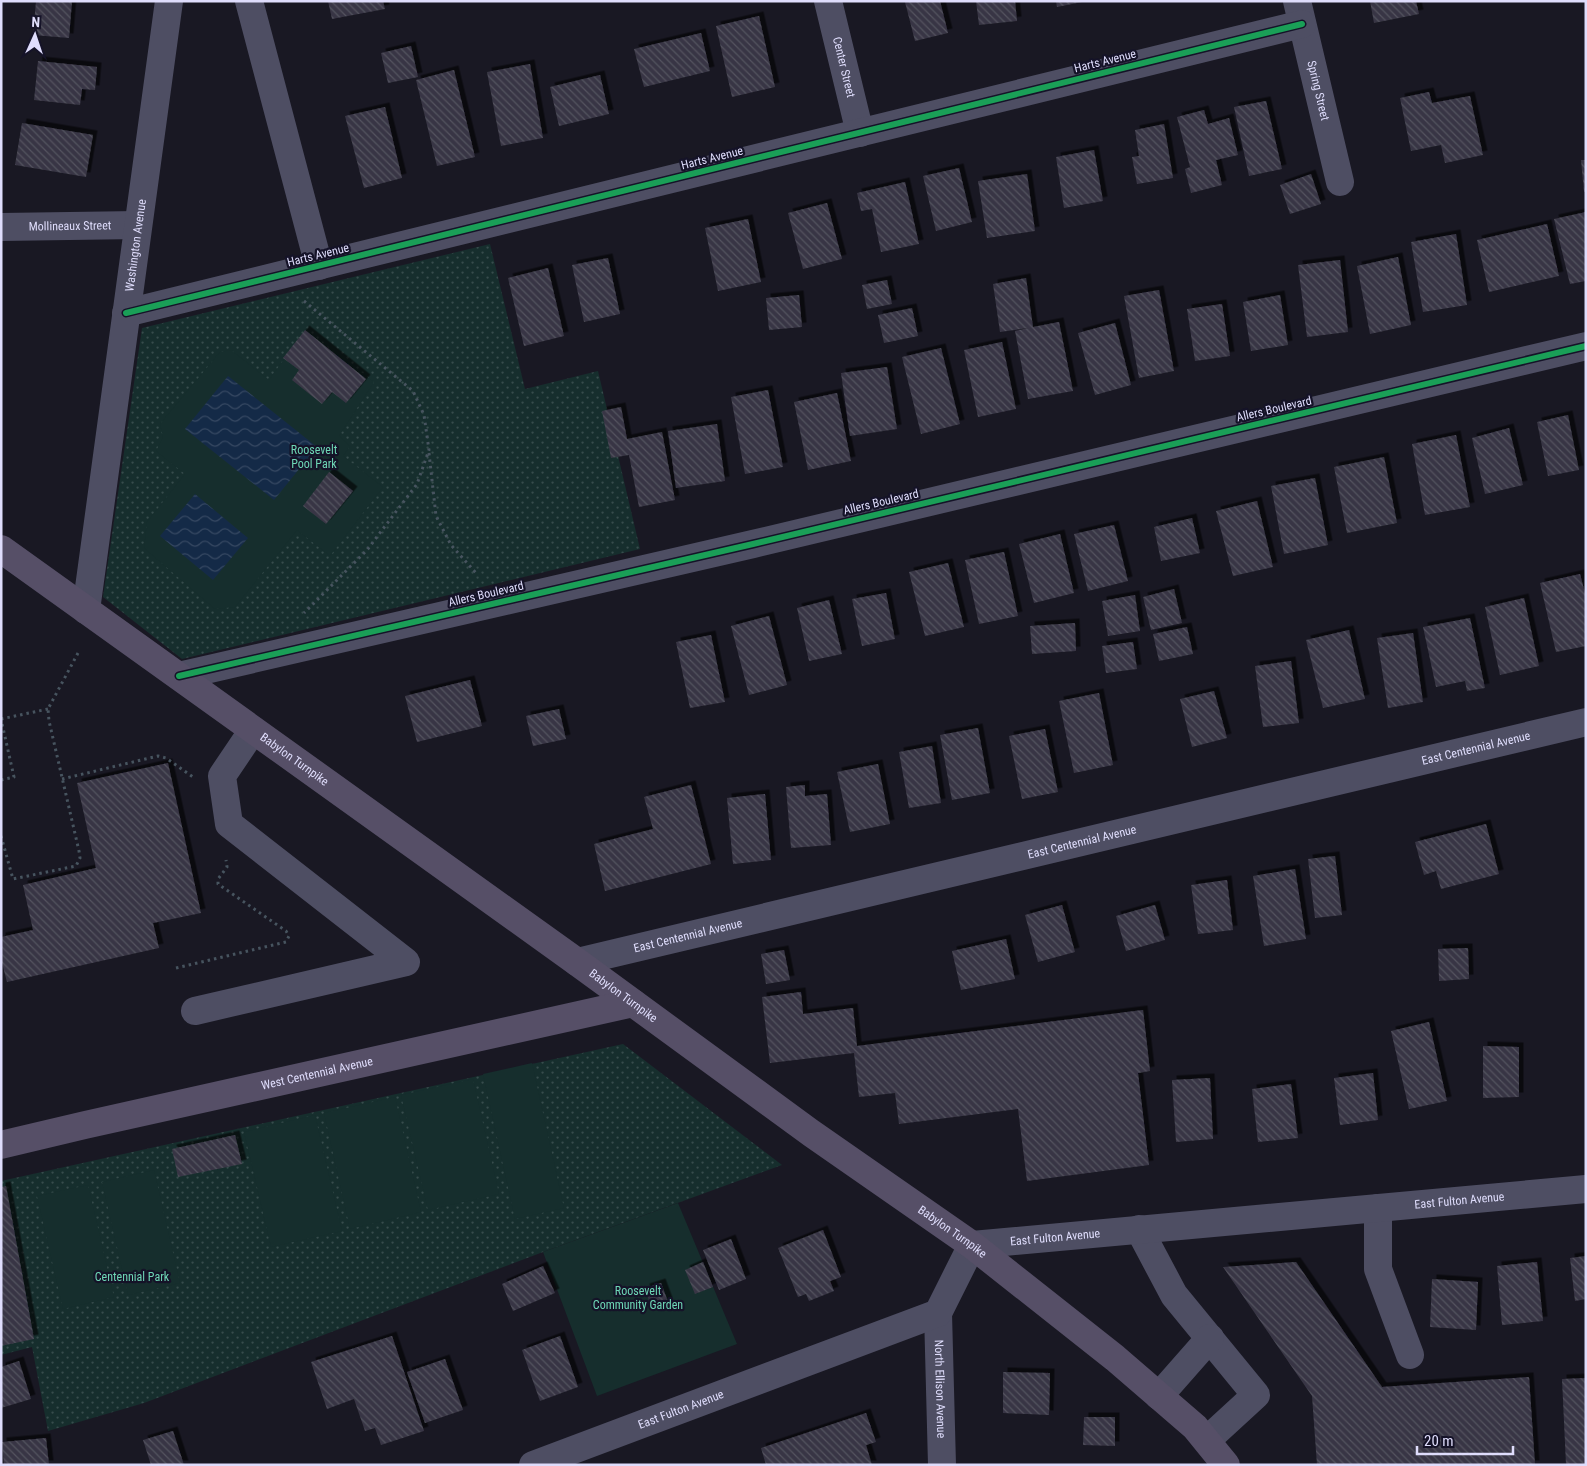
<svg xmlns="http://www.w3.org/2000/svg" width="1587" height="1466" viewBox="0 0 1587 1466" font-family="'Roboto Condensed',sans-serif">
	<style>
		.park { fill: url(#park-dots) }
		.garden { fill: #162e2d }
		.water { fill: url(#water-waves) }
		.building { fill: url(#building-back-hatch); filter: url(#shadow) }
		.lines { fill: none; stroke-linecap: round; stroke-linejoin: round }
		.path { stroke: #47545f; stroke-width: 3; stroke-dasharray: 2.5 4; stroke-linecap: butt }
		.minor { stroke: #4e4e63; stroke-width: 28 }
		.major { stroke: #564f67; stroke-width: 28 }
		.cycleway-casing { stroke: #151328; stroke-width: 9 }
		.cycleway { stroke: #1a9f57; stroke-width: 6 }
		.labels { text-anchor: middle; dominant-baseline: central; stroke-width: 4.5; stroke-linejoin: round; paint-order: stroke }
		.street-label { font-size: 12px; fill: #dfddfc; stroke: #151328 }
		.park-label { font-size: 12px; fill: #6ed7b6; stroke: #151328 }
	</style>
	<defs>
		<pattern id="park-dots" width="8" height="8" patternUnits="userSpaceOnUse" patternTransform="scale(1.25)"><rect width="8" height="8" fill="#162e2d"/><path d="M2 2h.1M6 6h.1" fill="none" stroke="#374c4c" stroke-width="1.8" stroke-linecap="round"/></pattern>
		<pattern id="water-waves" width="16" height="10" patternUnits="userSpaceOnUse" patternTransform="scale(1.25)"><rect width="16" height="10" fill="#142a47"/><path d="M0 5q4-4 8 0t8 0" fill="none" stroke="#364862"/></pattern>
		<pattern id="building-back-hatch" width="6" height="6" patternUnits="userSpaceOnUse" patternTransform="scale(1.25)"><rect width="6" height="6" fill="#383644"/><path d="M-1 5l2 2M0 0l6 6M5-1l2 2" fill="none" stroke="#545360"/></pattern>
		<filter id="shadow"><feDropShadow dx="4.5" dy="-4.5" stdDeviation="0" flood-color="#0009"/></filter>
	</defs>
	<rect width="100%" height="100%" fill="#191823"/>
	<g class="park">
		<polygon points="490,244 525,389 598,371 640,549 182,659 103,597 142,328"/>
		<polygon points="623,1044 782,1165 543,1252 144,1403 48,1431 32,1347 1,1355 1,1181"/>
	</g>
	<g class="garden">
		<polygon points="305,330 374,382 339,436 350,446 343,456 383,487 330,556 297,530 235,607 215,609 144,548 147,522 185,474 156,451 163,437 160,424 220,352 231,350 269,380"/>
		<polygon points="532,1063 564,1208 515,1219 483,1074"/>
		<polygon points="473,1079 499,1194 428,1210 401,1095"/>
		<polygon points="395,1097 421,1212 350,1229 324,1113"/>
		<polygon points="315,1115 342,1231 271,1247 244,1132"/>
		<polygon points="154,1170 180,1283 128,1295 102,1182"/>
		<polygon points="88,1185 114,1297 63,1309 37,1196"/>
		<polygon points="678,1203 737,1344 597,1396 543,1252"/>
	</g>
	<g class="water">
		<polygon points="228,376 317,447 274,500 185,429"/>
		<polygon points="195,494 248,538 213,580 160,536"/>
	</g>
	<g class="building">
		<polygon points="36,1 72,1 69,38 33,35"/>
		<polygon points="328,1 383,1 385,9 332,19"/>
		<polygon points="940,1 948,33 915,41 905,2"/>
		<polygon points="976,1 1015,1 1017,21 979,25"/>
		<polygon points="1056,1 1082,1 1082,2 1057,7"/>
		<polygon points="1370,1 1416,1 1419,14 1374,23"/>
		<polygon points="759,16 775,87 732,97 716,26"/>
		<polygon points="701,33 710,71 644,87 634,49"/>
		<polygon points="411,46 418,77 388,83 381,53"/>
		<polygon points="38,61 97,67 95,90 82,89 80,105 34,100"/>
		<polygon points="530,64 543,138 501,146 487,72"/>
		<polygon points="454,70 475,157 437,166 416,80"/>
		<polygon points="600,75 609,114 559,126 550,87"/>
		<polygon points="1429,92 1432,103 1470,96 1483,155 1445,163 1441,145 1411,151 1400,98"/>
		<polygon points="1266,101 1282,169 1249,176 1234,107"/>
		<polygon points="385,107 402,178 364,188 345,116"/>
		<polygon points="1204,110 1208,124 1229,118 1238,155 1216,160 1222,185 1191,193 1185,169 1190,167 1177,117"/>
		<polygon points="22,123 93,135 86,177 15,165"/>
		<polygon points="1164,124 1173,178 1137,184 1132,157 1139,156 1135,130"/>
		<polygon points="1094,150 1103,201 1064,208 1056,157"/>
		<polygon points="1581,160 1586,160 1586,192 1584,192"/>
		<polygon points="959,168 972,222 936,231 923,176"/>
		<polygon points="1027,174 1035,231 987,238 978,181"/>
		<polygon points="1311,174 1321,204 1290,214 1280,185"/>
		<polygon points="905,182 919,244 881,252 872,209 861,211 857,193"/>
		<polygon points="827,203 842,259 803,269 788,213"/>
		<polygon points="1586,212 1586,281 1570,284 1554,219"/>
		<polygon points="748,219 761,282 718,291 705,228"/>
		<polygon points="1547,224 1559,276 1489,292 1477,240"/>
		<polygon points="1456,234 1467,305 1423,312 1411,242"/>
		<polygon points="1398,257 1411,325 1370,334 1357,266"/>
		<polygon points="608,258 620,314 584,322 572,265"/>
		<polygon points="1340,260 1348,332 1307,337 1298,265"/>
		<polygon points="548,268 564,336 524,346 508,278"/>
		<polygon points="1026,278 1033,327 1059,322 1073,391 1028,399 1015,331 1028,328 1000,332 993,284"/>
		<polygon points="887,280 892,304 867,309 862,285"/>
		<polygon points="1159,290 1174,371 1139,378 1124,296"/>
		<polygon points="799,295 802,327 769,330 766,298"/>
		<polygon points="1280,295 1288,345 1251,351 1243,302"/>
		<polygon points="1222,304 1230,356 1195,361 1187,309"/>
		<polygon points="912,308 918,336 884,343 878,315"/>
		<polygon points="1115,323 1131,385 1095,395 1078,333"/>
		<polygon points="305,330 366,379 346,403 332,392 322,404 292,380 299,370 283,358"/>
		<polygon points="1002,342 1016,409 978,417 964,350"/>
		<polygon points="941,348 960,424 921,434 902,357"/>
		<polygon points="887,367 897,429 850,436 841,373"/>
		<polygon points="768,390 783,467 745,474 731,397"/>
		<polygon points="837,393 851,461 808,470 794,402"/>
		<polygon points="621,407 627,439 662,432 675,500 639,507 629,455 611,458 602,411"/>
		<polygon points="1568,415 1579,470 1548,476 1537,422"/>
		<polygon points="717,424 725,481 676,488 668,431"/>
		<polygon points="1509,428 1523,485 1485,494 1472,438"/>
		<polygon points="1456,435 1470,507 1425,515 1412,444"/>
		<polygon points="1384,457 1397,523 1347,533 1334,467"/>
		<polygon points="329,472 353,491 326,524 303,506"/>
		<polygon points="1315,478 1328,545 1284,554 1271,486"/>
		<polygon points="1257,501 1273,567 1233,576 1216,511"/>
		<polygon points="1192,518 1200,553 1161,561 1154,527"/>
		<polygon points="1114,525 1128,581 1088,591 1074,534"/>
		<polygon points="1060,534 1074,593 1034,603 1019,544"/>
		<polygon points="1004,552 1018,616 979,624 965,560"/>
		<polygon points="948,563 964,627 925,636 909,572"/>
		<polygon points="1580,574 1586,597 1586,646 1556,652 1540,583"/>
		<polygon points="1174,589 1182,623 1151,630 1143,597"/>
		<polygon points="886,593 895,639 862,646 852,599"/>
		<polygon points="1135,595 1140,631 1108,636 1102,601"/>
		<polygon points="1524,598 1539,666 1500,675 1485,607"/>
		<polygon points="829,600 842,654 809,661 797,608"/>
		<polygon points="769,616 787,685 749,695 731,626"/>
		<polygon points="1470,618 1485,688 1467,691 1465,681 1436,687 1423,627"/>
		<polygon points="1075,623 1076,651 1032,654 1030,626"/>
		<polygon points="1187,627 1193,654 1159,661 1153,634"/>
		<polygon points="1349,630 1365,699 1323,708 1306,640"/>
		<polygon points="1413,633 1423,702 1388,708 1377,638"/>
		<polygon points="711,635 725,702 690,708 676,642"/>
		<polygon points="1133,642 1137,669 1106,673 1102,646"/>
		<polygon points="1291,661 1299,723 1263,727 1255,666"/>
		<polygon points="470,680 482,726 417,742 405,696"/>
		<polygon points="1214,691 1227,738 1192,747 1180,699"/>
		<polygon points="1099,693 1113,765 1074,773 1059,701"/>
		<polygon points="559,709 566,739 533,746 526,716"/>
		<polygon points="978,728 990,793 952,800 940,735"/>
		<polygon points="1045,729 1058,792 1022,799 1009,736"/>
		<polygon points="932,746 941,803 909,808 899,752"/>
		<polygon points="168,763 201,913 153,923 159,948 7,982 1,959 1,937 33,930 23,885 96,868 77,783"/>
		<polygon points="878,764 890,824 850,832 837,772"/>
		<polygon points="691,785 711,864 605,891 594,844 653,829 644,797"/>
		<polygon points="805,785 805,796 827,794 831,845 791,848 786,787"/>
		<polygon points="765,794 771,860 733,864 727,798"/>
		<polygon points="1486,824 1499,874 1441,889 1436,871 1424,875 1415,842"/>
		<polygon points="1335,856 1342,915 1315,918 1308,859"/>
		<polygon points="1295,869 1306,939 1264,946 1253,876"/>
		<polygon points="1227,880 1233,930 1198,934 1191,885"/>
		<polygon points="1062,905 1075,952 1038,962 1025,915"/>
		<polygon points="1155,905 1165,940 1126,951 1116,916"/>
		<polygon points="1006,939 1015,979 961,990 952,951"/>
		<polygon points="1468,948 1469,979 1439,981 1438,949"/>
		<polygon points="784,950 790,980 766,984 761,954"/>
		<polygon points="801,992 803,1014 853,1008 857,1046 1143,1010 1150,1071 1138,1073 1149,1165 1027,1181 1018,1109 899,1124 895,1093 859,1097 854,1053 770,1063 762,997"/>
		<polygon points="1429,1022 1447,1101 1409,1109 1391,1031"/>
		<polygon points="1483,1046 1519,1047 1519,1097 1483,1098"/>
		<polygon points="1373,1073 1378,1120 1340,1125 1334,1078"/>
		<polygon points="1210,1078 1213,1139 1176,1142 1172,1080"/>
		<polygon points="1291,1084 1298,1138 1258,1142 1252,1089"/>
		<polygon points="235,1135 242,1164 178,1177 172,1149"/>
		<polygon points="6,1186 34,1339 1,1346 1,1187"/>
		<polygon points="823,1230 841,1277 830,1281 834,1291 809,1301 806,1294 798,1297 778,1248"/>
		<polygon points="731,1239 746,1279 719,1290 703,1250"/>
		<polygon points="1586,1256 1586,1299 1575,1301 1570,1258"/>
		<polygon points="703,1262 713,1287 695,1294 685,1270"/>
		<polygon points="1296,1262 1382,1387 1529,1377 1535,1465 1317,1465 1312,1396 1223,1267"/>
		<polygon points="1537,1262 1543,1321 1502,1325 1497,1266"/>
		<polygon points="543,1266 555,1293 513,1311 502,1284"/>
		<polygon points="1432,1279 1478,1282 1476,1330 1430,1327"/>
		<polygon points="661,1283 668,1302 651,1307 645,1288"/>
		<polygon points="392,1336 424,1431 381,1445 375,1428 365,1431 354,1399 327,1409 311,1362"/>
		<polygon points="560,1336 578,1387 540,1401 522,1350"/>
		<polygon points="445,1359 463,1410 425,1423 407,1372"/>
		<polygon points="19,1361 31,1399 1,1408 1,1367"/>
		<polygon points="1003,1372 1050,1373 1049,1415 1003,1413"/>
		<polygon points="1586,1378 1586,1465 1566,1465 1562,1379"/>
		<polygon points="866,1413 876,1442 866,1445 872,1465 766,1465 761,1448"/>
		<polygon points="1084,1417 1115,1417 1115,1446 1083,1445"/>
		<polygon points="173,1431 184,1465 151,1465 143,1440"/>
		<polygon points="46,1438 49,1465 4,1465 2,1442"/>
	</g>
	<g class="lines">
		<g class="path">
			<polyline points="304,301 413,391 424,415 429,450 417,484 367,550 304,613"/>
			<polyline points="429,453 436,516 451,545 476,573"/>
			<polyline points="1,719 48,709"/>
			<polyline points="62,779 158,756 166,758 193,777"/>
			<polyline points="1,780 14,777 1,719"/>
			<polyline points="1,836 13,879 76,866 80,858 79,851 49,721 48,709 78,653"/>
			<polyline points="176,968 286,942 289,936 286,931 218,884 218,879 227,867 226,860"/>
		</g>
		<g class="minor">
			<polyline points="249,1 319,266"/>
			<path id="s1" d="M828 1 860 133"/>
			<path id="s2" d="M1297 1 1340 182"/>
			<path id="s3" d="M1 227 138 225"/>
			<polyline points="126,313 1302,24"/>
			<path id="s4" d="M86 610 169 1"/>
			<polyline points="179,676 753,544 1586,346"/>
			<path id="s5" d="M577 962 1586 722"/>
			<polyline points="195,1011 406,962 229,824 222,776 253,730"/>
			<polyline points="1378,1208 1378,1269 1410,1355"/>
			<polyline points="1139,1229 1174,1295 1256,1395 1207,1440"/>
			<path id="s6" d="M938 1313 942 1465"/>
			<polyline points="1159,1396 1210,1338"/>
			<path id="s7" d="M533 1465 938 1313 972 1245 1586 1189"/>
		</g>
		<g class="major">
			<path id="s8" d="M1 549 577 962 811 1133 972 1245 1115 1358 1195 1427 1226 1465"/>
			<path id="s9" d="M1 1145 85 1125 633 1003"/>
		</g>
		<g class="cycleway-casing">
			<g id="cycleway">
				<polyline points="126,313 1302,24"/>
				<polyline points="179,676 753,544 1586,346"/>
			</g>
		</g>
		<use href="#cycleway" class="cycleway"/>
	</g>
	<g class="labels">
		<g class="street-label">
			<text transform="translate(1105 61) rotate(-14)">Harts Avenue</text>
			<text stroke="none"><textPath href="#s1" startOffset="68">Center Street</textPath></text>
			<text stroke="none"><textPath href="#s2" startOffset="92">Spring Street</textPath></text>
			<text transform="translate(712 158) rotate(-14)">Harts Avenue</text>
			<text stroke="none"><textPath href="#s3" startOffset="69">Mollineaux Street</textPath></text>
			<text stroke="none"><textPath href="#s4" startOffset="368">Washington Avenue</textPath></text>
			<text transform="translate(318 255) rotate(-14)">Harts Avenue</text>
			<text transform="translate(1274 409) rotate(-13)">Allers Boulevard</text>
			<text transform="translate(881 502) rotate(-13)">Allers Boulevard</text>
			<text transform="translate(486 594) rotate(-13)">Allers Boulevard</text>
			<text stroke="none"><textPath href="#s5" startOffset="924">East Centennial Avenue</textPath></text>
			<text stroke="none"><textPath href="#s8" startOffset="361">Babylon Turnpike</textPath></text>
			<text stroke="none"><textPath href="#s5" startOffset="519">East Centennial Avenue</textPath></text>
			<text stroke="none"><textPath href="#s5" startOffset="114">East Centennial Avenue</textPath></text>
			<text stroke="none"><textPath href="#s8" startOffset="766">Babylon Turnpike</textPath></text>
			<text stroke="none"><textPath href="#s9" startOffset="324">West Centennial Avenue</textPath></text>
			<text stroke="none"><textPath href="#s7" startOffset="998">East Fulton Avenue</textPath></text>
			<text stroke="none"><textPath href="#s8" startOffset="1171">Babylon Turnpike</textPath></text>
			<text stroke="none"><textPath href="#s7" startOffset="592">East Fulton Avenue</textPath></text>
			<text stroke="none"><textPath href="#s6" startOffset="76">North Ellison Avenue</textPath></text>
			<text stroke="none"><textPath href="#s7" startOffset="158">East Fulton Avenue</textPath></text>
		</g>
		<g class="park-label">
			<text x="314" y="450">Roosevelt<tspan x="314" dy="14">Pool Park</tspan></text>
			<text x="132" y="1277">Centennial Park</text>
			<text x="638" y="1291">Roosevelt<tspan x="638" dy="14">Community Garden</tspan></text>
		</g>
	</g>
	<rect width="1587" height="1466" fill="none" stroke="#dfddfc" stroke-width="5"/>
	<g transform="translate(35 35) rotate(3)" stroke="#151328" stroke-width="4" paint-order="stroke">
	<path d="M0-4L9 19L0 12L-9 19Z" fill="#dfddfc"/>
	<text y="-8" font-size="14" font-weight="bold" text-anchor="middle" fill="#dfddfc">N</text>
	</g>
	<path d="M1417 1446v8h96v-8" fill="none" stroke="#dfddfc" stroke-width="2.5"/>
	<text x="1424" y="1446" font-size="15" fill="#dfddfc" stroke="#151328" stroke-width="4" paint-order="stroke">20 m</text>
</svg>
